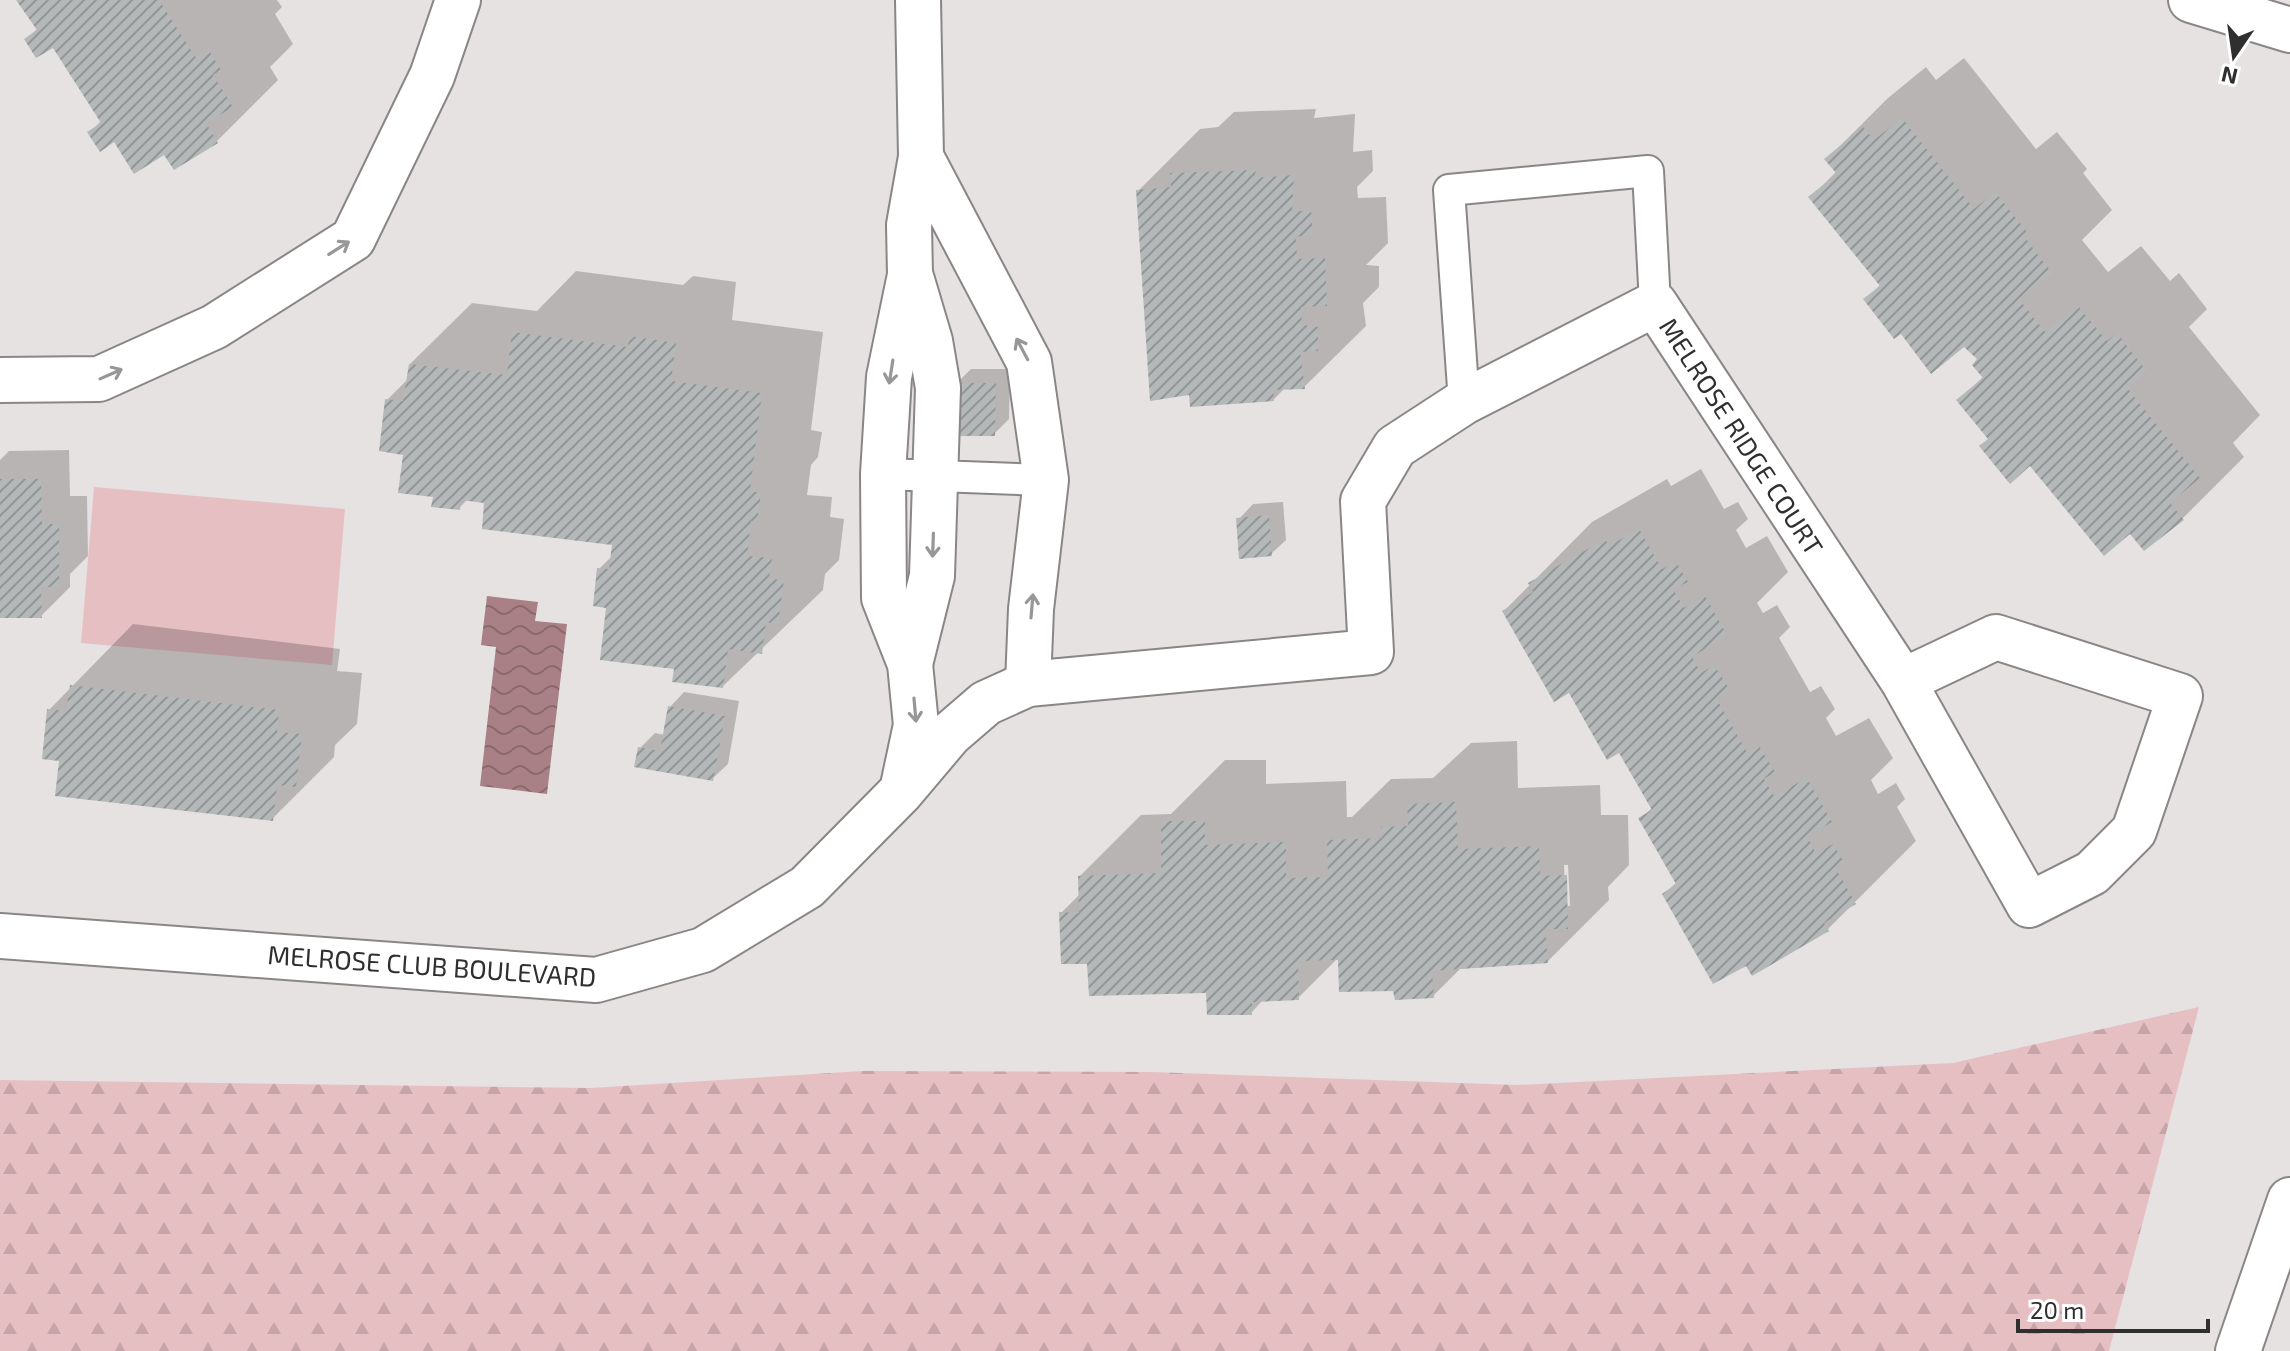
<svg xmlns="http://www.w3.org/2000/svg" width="2290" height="1351" viewBox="0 0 2290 1351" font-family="'Exo 2',sans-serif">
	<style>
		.green { fill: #e6bfc3 }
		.forest { fill: url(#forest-firs) }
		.water { fill: url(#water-waves) }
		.shadow { fill: #0003; fill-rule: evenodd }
		.building { fill: url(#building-hatch) }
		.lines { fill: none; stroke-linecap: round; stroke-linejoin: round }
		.service-casing { stroke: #8a8686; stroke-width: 34 }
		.minor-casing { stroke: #8a8686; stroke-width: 48 }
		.tertiary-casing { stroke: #8a8686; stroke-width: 48 }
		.service { stroke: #fff; stroke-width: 30 }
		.minor { stroke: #fff; stroke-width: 44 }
		.tertiary { stroke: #fff; stroke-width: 44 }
		.oneway { stroke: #989797 }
		.labels { text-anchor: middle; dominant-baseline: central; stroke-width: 6; stroke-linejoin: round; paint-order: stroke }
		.street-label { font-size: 26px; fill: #302f2f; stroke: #fff }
	</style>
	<defs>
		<pattern id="forest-firs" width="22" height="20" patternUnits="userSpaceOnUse" patternTransform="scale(2)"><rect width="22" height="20" fill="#e6bfc3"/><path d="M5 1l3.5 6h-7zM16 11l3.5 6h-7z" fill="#c6a4a8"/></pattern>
		<pattern id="water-waves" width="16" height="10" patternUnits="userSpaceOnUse" patternTransform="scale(2)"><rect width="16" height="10" fill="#a98085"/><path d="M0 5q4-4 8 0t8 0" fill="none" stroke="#8a696d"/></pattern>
		<pattern id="building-hatch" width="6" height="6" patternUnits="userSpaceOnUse" patternTransform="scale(2)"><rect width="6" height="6" fill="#b4b8b8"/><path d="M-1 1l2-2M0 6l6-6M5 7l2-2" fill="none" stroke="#939696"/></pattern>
	</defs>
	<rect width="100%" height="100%" fill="#e6e2e2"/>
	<polygon class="green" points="94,487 345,509 332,665 81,643"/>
	<polygon class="forest" points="2199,1007 2109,1351 0,1351 0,1080 591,1088 862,1071 1153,1072 1517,1085 1953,1063"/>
	<polygon class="water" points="487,596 538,602 535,621 567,624 547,794 480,786 496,647 481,645"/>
	<g class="shadow">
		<polygon points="18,0 277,0 282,7 275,14 293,44 270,67 278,80 216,142 165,152 90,132 102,120 53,45 26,39 38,28"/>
		<polygon points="1964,58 2036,149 2057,132 2087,169 2083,173 2112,210 2082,240 2108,272 2141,246 2170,281 2179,273 2207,309 2189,327 2260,415 2233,443 2244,457 2182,519 2130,531 1990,438 1959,400 1984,376 1980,358 1964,344 1901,331 1865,300 1881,284 1811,197 1837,171 1827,159 1888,98 1926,67 1936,80"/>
		<polygon points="1316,109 1314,118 1355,114 1353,152 1372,150 1373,171 1357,187 1358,198 1386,197 1388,243 1366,265 1379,266 1379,287 1363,303 1366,326 1304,387 1285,388 1273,400 1138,191 1200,129 1218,127 1234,112"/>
		<polygon points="576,271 683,285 693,276 736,282 732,320 823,332 811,430 822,432 818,457 811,465 807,495 832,497 830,517 844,519 839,560 825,574 823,590 723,686 677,668 609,606 599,569 613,555 614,544 487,501 468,499 459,508 435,496 405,453 387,400 408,379 410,364 472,303 537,311"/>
		<polygon points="971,369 1010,369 1009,419 994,434 956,384"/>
		<polygon points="69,450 70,496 87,496 88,556 70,574 70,587 41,616 0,616 0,460 9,451"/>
		<polygon points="1701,469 1724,509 1738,502 1748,519 1736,530 1746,548 1767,536 1788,572 1757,603 1763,613 1777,605 1790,627 1779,638 1810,692 1821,686 1835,709 1826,718 1836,736 1869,718 1893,758 1871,780 1878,794 1896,783 1905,799 1897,807 1916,841 1828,929 1752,973 1747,963 1664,894 1677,882 1641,818 1653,807 1620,750 1504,611 1592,522 1667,479 1671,486"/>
		<polygon points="1283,502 1286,540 1271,554 1239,519 1253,504"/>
		<polygon points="133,624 340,649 337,671 362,673 357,724 335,745 334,757 272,819 61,759 49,710"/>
		<polygon points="684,692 739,701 728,764 713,778 640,748 655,733 665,735 670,707"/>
		<path d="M1517 741 1518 788 1600 785 1601 815H1628L1629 865 1608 887 1609 900 1547 962 1462 967 1433 996 1395 989 1340 956 1298 998 1264 999 1251 1013 1208 991 1089 962 1061 913 1080 894V876L1141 815 1171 814 1225 760H1266V784L1346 781 1347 817H1352L1391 779 1433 778 1471 743ZM1564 865H1568L1570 906H1566Z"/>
	</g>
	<g class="building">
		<polygon points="16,0 159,0 196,58 208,49 221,70 213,75 233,107 206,123 218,143 174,170 164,155 134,174 114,142 100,152 87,132 101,123 53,48 36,58 24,39 37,30"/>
		<polygon points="1902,118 1974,209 1995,192 2027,232 2023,235 2052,273 2019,299 2045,332 2078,306 2107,341 2117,333 2147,372 2127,388 2200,478 2170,503 2184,520 2144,551 2130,534 2104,556 2030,466 2010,484 1979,446 1988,439 1956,400 1983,378 1972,365 1977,359 1964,347 1931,374 1901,334 1894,339 1863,299 1880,286 1808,197 1837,174 1824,159 1863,127 1874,140"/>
		<polygon points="1256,170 1254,178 1294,175 1292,212 1311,210 1313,234 1296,237 1297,259 1325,258 1327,306 1301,307 1302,325 1318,327 1318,351 1300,352 1305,389 1273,390 1274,401 1190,407 1189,395 1150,401 1136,190 1171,187 1170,173"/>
		<polygon points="512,332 628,347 629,336 676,343 671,381 762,393 750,491 761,493 757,521 751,521 747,556 772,558 769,578 784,581 778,624 766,622 762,654 728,649 723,688 672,682 674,669 600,660 606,608 593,606 597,568 609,569 612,545 482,529 484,503 461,500 460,510 431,507 433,497 398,493 403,455 379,451 385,399 403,401 409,364 507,375"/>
		<polygon points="954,383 996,383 995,436 953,436"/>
		<polygon points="0,479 41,479 42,524 59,524 59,587 41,587 42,618 0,618"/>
		<polygon points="1269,515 1272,556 1239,559 1236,518"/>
		<polygon points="1639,529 1662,569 1676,562 1688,582 1673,589 1684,608 1705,596 1727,635 1692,657 1701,673 1714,665 1730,690 1716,698 1747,752 1759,746 1775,772 1764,779 1774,796 1807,778 1832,822 1807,836 1816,854 1833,844 1844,862 1835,867 1856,904 1824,923 1829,931 1752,976 1746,966 1713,984 1662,894 1676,884 1638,818 1652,810 1619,753 1607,760 1569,693 1554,702 1502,611 1533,592 1528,583 1605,539 1609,546"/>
		<polygon points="70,685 279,710 277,732 302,734 296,787 277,785 273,821 55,796 59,761 42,759 47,709 66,711"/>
		<polygon points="668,706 725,716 713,781 634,767 638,747 660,751"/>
		<polygon points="1456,802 1458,849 1539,846 1540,876 1567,875 1568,929 1545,929 1548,963 1432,971 1434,998 1395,1000 1393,991 1339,992 1338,960 1298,961 1299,1000 1252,1002 1252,1015 1207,1015 1206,993 1089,996 1087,964 1061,964 1059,912 1079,913 1078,876 1161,873 1161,821 1205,821 1205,845 1286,842 1286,878 1328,877 1327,840 1382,838 1381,827 1408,826 1407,804"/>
	</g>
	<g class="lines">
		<g class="service-casing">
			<g id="service">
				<polyline points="1464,402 1449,190 1648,171 1655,304"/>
				<polyline points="883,474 1046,480"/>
			</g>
		</g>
		<g class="minor-casing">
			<g id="minor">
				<polyline points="921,157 1029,362 1046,480 1031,609 1028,684"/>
				<polyline points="0,380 99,379 214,327 353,239 432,76 458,0"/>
				<polyline points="910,664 932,576 938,388 930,341 911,277"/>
				<polyline points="903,786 916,725 910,664 884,598 883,474 889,377 910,275 909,225 921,157 918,0"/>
				<polyline points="0,936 596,980 703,950 807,887 901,792 950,734 986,703 1028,684 1371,652 1363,501 1395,447 1464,402 1655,304 1903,681 2029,905 2092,873 2134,831 2180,696 1996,637 1903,681"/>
			</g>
		</g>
		<g class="tertiary-casing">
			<g id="tertiary">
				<polyline points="2191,0 2290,30"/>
				<polyline points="2238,1351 2290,1200"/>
			</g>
		</g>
		<use href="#service" class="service"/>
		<use href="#minor" class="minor"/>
		<use href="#tertiary" class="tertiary"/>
	</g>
	<defs><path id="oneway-shaft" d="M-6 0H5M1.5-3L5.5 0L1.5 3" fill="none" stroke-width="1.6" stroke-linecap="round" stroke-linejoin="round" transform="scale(2)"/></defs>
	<g class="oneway">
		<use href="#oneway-shaft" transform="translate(339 248) rotate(-32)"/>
		<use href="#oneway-shaft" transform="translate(1022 349) rotate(-118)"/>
		<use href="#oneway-shaft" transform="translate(891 372) rotate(99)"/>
		<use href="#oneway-shaft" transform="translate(111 374) rotate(-24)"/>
		<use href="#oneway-shaft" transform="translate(933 545) rotate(92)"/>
		<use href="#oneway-shaft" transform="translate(1032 606) rotate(-85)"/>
		<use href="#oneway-shaft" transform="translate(915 710) rotate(85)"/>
	</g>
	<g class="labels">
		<g class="street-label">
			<text transform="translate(1742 436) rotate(57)">MELROSE RIDGE COURT</text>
			<text transform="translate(432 965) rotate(4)">MELROSE CLUB BOULEVARD</text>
		</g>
	</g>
	<g transform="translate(2234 56) rotate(193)" stroke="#ffffff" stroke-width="6" paint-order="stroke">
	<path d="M0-6L14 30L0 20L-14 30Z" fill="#302f2f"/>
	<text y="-12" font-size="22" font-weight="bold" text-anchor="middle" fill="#302f2f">N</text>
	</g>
	<path d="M2018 1319v12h190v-12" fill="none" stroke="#302f2f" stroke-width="4"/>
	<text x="2030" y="1319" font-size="24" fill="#302f2f" stroke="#ffffff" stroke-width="6" paint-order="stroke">20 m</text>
</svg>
